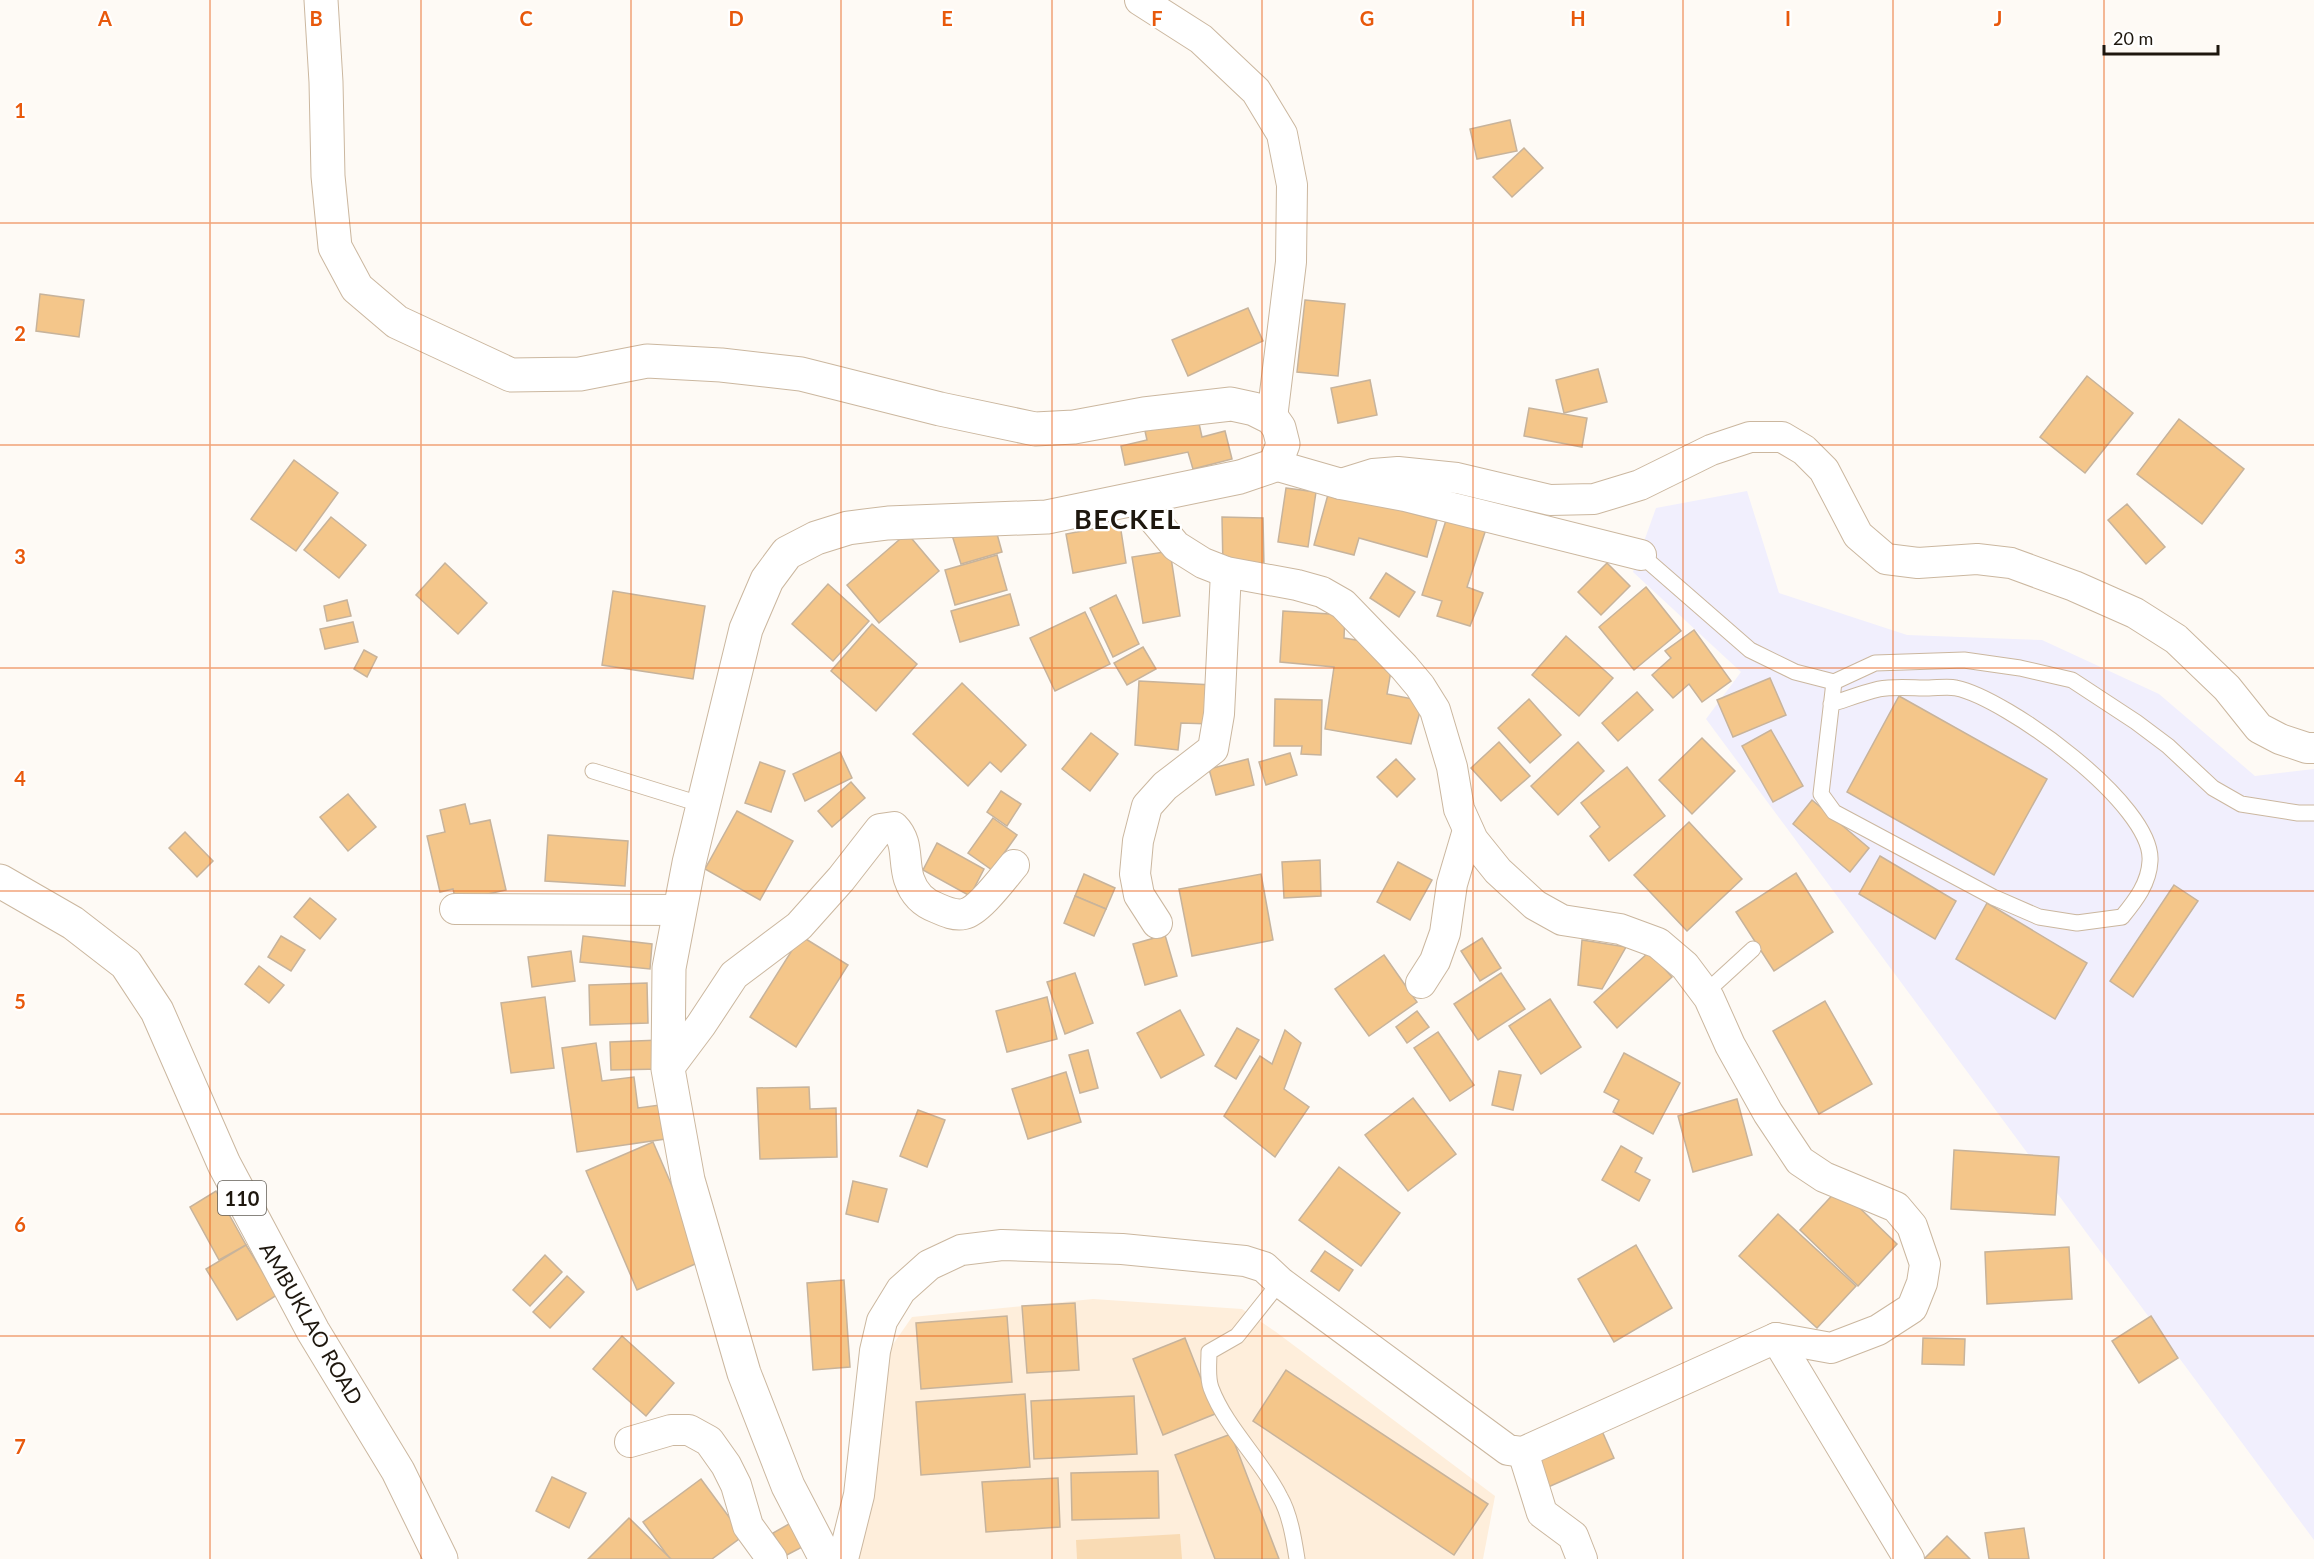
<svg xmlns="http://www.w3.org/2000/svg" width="2314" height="1559" viewBox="0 0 2314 1559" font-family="Lato,sans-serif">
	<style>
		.built { fill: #feeedb }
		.industrial { fill: #f1effd }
		.green { fill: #f9dbb4 }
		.building { fill: #f4c68a; stroke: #c7b39b; stroke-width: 1.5 }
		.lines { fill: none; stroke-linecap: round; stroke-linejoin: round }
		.lane-casing { stroke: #cbb79f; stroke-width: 17 }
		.street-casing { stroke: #cbb79f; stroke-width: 32 }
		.secondary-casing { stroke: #cbb79f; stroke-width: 35 }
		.primary-casing { stroke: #cbb79f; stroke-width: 35 }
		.lane { stroke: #fff; stroke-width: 15 }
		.street { stroke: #fff; stroke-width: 30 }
		.secondary { stroke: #fff; stroke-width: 33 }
		.primary { stroke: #fff; stroke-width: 33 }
		.grid { fill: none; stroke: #e8590c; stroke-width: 1.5; stroke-opacity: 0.55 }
		.labels { text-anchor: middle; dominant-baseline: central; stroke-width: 4.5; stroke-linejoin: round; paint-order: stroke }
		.shield { fill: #fff; stroke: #625d56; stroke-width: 1.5 }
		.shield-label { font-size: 20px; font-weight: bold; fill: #1e170e }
		.street-label { font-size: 21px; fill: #1e170e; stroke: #fff }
		.district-label { font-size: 27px; font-weight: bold; letter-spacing: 1.5px; fill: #1e170e; stroke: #fff }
		.grid-label { font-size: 20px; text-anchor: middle; font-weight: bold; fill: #e8590c; stroke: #fff; stroke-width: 4.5; stroke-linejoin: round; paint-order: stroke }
	</style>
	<rect width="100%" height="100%" fill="#fefaf5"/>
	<polygon class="built" points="1093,1299 1242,1309 1276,1332 1495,1496 1483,1559 858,1559 880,1363 912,1317"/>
	<polygon class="industrial" points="1747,491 1779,593 1907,635 2042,640 2159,694 2255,776 2314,769 2314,1540 1706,719 1741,672 1633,572 1656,508"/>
	<polygon class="green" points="1180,1534 1182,1559 1077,1559 1076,1540"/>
	<g class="building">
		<polygon points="1510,120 1517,151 1477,159 1470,129"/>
		<polygon points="1524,148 1543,168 1512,197 1493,177"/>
		<polygon points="40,294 84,300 79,337 36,331"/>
		<polygon points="1305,300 1345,304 1338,376 1297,372"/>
		<polygon points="1248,308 1263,341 1188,376 1172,340"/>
		<polygon points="1598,369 1607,402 1564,413 1556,380"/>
		<polygon points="2087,376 2133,413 2085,473 2040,437"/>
		<polygon points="1370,380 1377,415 1338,423 1331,388"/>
		<polygon points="1529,408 1587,418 1582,447 1524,436"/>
		<polygon points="1198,419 1202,437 1225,431 1232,459 1193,469 1188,452 1125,465 1121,446 1147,440 1145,431"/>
		<polygon points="2179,419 2244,469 2202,524 2137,474"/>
		<polygon points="294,460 338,493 296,551 251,519"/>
		<polygon points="1286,488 1316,492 1308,547 1278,542"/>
		<polygon points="1329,491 1437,520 1427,557 1359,538 1354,555 1314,545"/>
		<polygon points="2127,504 2165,547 2146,564 2108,520"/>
		<polygon points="1449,511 1488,523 1467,587 1483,593 1470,626 1437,616 1442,601 1422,595"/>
		<polygon points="331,517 366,545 339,578 304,550"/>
		<polygon points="1222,517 1263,518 1264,568 1223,568"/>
		<polygon points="994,523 1002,552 961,564 952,535"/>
		<polygon points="1120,524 1126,563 1073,573 1066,534"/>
		<polygon points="907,533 939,571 879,623 847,585"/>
		<polygon points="1170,551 1180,616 1143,623 1132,557"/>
		<polygon points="997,555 1007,590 955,605 945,570"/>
		<polygon points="445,563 487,603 458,634 416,595"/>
		<polygon points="1607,563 1630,586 1601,615 1578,592"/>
		<polygon points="1386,573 1415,592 1399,617 1370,598"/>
		<polygon points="828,584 869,621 833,661 792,624"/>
		<polygon points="1646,587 1681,631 1634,670 1599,627"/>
		<polygon points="613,591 705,606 693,679 602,665"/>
		<polygon points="1010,594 1019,625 960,642 951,611"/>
		<polygon points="1116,595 1139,644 1113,657 1090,608"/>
		<polygon points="347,600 351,616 327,621 324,606"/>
		<polygon points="1283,611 1345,615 1344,638 1368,642 1392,665 1387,694 1423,701 1411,744 1325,729 1334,667 1280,662"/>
		<polygon points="1085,612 1110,664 1055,691 1030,638"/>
		<polygon points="353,622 358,642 325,649 320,629"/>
		<polygon points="872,624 917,664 876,711 831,671"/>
		<polygon points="1694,630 1731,681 1702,702 1689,684 1673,698 1652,675 1671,658 1665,651"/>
		<polygon points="1566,636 1613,678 1579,716 1532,675"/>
		<polygon points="1143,647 1156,669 1127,685 1114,663"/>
		<polygon points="364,650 377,657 367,677 354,669"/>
		<polygon points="1770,678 1786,715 1733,737 1717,700"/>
		<polygon points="1139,681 1213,685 1211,724 1181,723 1178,750 1135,745"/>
		<polygon points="962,683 1026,745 1001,772 990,762 968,786 913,734"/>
		<polygon points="1637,692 1653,710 1618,741 1602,723"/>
		<polygon points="1899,696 2047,779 1994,875 1847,792"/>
		<polygon points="1275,699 1322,700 1321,755 1301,754 1302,746 1274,746"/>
		<polygon points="1529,699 1561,735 1530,763 1498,728"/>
		<polygon points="1771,730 1803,786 1773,802 1742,746"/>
		<polygon points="1091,733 1118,754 1090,791 1062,769"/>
		<polygon points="1702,738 1735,771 1692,814 1659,780"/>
		<polygon points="1499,742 1530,776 1501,801 1471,768"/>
		<polygon points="1578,742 1604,771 1558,815 1531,786"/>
		<polygon points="840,752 852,778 805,801 793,774"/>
		<polygon points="1290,753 1297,775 1266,785 1259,762"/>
		<polygon points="1248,759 1254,785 1216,795 1209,769"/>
		<polygon points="1396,759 1415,779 1397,797 1377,777"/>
		<polygon points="760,762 785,771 771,812 745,803"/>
		<polygon points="1627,767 1665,816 1609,861 1590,836 1600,827 1581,803"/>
		<polygon points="851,782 865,798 832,827 818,811"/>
		<polygon points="1001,791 1021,804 1007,826 987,812"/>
		<polygon points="348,794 376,827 348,851 320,817"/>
		<polygon points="1812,800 1869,848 1850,872 1793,824"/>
		<polygon points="465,804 470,824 490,820 506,890 456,901 453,889 440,892 427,836 445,832 440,810"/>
		<polygon points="737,811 793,841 760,900 705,869"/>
		<polygon points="993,818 1017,835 992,870 968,853"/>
		<polygon points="1689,822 1742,879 1687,931 1634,875"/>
		<polygon points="185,832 213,861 197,877 169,848"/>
		<polygon points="548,835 628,841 625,886 545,881"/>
		<polygon points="937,843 984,869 970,896 923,870"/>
		<polygon points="1880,856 1956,901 1935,939 1859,894"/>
		<polygon points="1320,860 1321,896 1284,898 1282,862"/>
		<polygon points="1398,862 1432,880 1410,920 1377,902"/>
		<polygon points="1796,873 1833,932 1774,971 1736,912"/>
		<polygon points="1084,874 1115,888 1106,909 1075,896"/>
		<polygon points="1261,874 1273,940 1192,956 1179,889"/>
		<polygon points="2174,885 2198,901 2133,997 2110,981"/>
		<polygon points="1075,896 1106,909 1094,936 1064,923"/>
		<polygon points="310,898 336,919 320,939 294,917"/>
		<polygon points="1987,903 2087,963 2055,1019 1956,959"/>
		<polygon points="1165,935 1177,976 1145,985 1133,944"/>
		<polygon points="281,936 305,950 291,971 268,957"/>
		<polygon points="583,936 652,944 650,969 580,962"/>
		<polygon points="801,936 848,965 796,1047 750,1017"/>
		<polygon points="1482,938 1501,968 1480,981 1461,951"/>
		<polygon points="1582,940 1626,947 1602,989 1578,985"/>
		<polygon points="571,951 575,981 532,987 528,957"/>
		<polygon points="1649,952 1672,977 1617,1028 1594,1002"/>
		<polygon points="1384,955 1417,1002 1369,1036 1335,989"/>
		<polygon points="259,966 284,985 269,1003 245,984"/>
		<polygon points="1075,973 1093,1023 1065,1034 1047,982"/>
		<polygon points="1501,973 1525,1009 1478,1040 1454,1004"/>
		<polygon points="647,983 648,1023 590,1025 589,985"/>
		<polygon points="545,997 554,1068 511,1073 501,1003"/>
		<polygon points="1047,997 1057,1039 1007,1052 996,1011"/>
		<polygon points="1550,999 1581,1047 1541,1074 1509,1026"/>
		<polygon points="1825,1001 1872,1084 1819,1114 1773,1031"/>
		<polygon points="1180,1010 1204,1055 1161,1078 1137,1033"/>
		<polygon points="1417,1011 1429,1027 1407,1043 1396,1027"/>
		<polygon points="1237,1028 1259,1040 1236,1079 1215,1066"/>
		<polygon points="1285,1030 1301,1043 1284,1089 1309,1107 1275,1157 1224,1116 1260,1056 1272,1064"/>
		<polygon points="1438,1032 1474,1085 1450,1101 1414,1048"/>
		<polygon points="660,1040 661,1069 611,1070 610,1042"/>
		<polygon points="596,1043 602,1081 634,1077 638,1108 667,1104 672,1138 577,1152 562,1048"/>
		<polygon points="1088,1050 1098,1088 1080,1093 1069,1055"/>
		<polygon points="1624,1053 1680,1083 1653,1134 1613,1112 1619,1100 1604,1092"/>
		<polygon points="1499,1071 1521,1075 1513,1110 1492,1105"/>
		<polygon points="1066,1072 1081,1122 1028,1139 1012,1089"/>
		<polygon points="809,1087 810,1109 836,1108 837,1157 760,1159 757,1088"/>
		<polygon points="1413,1098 1456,1154 1408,1191 1365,1135"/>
		<polygon points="1737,1099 1752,1155 1693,1172 1678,1116"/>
		<polygon points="918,1110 945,1120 927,1167 900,1156"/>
		<polygon points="653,1142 704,1260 637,1290 586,1171"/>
		<polygon points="1621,1146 1642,1158 1635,1172 1650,1180 1639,1201 1602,1180"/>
		<polygon points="1954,1150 2059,1157 2055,1215 1951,1209"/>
		<polygon points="1339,1167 1400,1213 1361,1266 1299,1220"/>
		<polygon points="853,1181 887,1189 878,1222 846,1214"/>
		<polygon points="1839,1188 1897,1244 1858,1286 1800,1230"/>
		<polygon points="216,1191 246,1245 219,1260 190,1207"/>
		<polygon points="1778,1214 1856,1286 1817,1328 1739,1256"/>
		<polygon points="246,1245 277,1295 237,1320 206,1269"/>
		<polygon points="1636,1245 1672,1308 1614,1342 1578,1279"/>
		<polygon points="2069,1247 2072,1299 1987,1304 1985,1252"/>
		<polygon points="1325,1251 1353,1270 1339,1291 1311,1271"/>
		<polygon points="545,1255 562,1272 530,1306 513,1290"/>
		<polygon points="567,1276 584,1292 550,1328 533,1312"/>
		<polygon points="844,1280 850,1367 813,1370 807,1283"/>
		<polygon points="1075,1303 1079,1370 1027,1373 1022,1306"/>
		<polygon points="1007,1316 1012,1382 921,1389 916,1323"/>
		<polygon points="2151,1316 2178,1358 2139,1383 2112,1341"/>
		<polygon points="622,1336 674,1383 646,1416 593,1369"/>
		<polygon points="1185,1338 1215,1414 1163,1435 1133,1359"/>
		<polygon points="1923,1338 1965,1339 1964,1365 1922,1364"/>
		<polygon points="1286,1370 1488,1504 1454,1555 1253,1421"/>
		<polygon points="1025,1394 1030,1467 921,1475 916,1402"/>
		<polygon points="1134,1396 1137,1454 1034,1459 1031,1401"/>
		<polygon points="1602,1431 1614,1458 1546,1488 1535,1460"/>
		<polygon points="1231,1434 1279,1559 1215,1559 1175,1455"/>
		<polygon points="1158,1471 1159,1518 1072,1520 1071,1473"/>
		<polygon points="552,1477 586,1493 569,1528 536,1511"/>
		<polygon points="1058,1478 1060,1527 986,1532 982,1482"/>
		<polygon points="701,1479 743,1536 712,1559 670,1559 643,1522"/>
		<polygon points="629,1518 671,1559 588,1559"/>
		<polygon points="796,1520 808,1544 785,1556 773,1533"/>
		<polygon points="2024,1528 2029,1559 1989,1559 1985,1533"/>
		<polygon points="1947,1536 1970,1559 1924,1559"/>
	</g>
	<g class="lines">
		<g class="lane-casing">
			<g id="lane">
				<polyline points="1641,555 1750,650 1795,672 1834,682 1875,663 1964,660 2020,668 2072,680 2136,722 2168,746 2213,788 2241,804 2298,813 2314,813"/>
				<path d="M1831 704C1847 699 1862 693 1879 689 1894 686 1913 688 1929 688 1937 688 1948 686 1956 688 2006 698 2154 805 2150 861 2149 883 2136 900 2122 917L2077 923 2039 917 1993 897 1834 812 1821 794 1834 682"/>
				<polyline points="593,771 703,805"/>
				<polyline points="1705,993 1753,949"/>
				<path d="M1280 1282 1237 1336 1209 1352C1209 1364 1207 1377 1211 1388 1226 1428 1261 1459 1280 1497 1290 1514 1294 1540 1297 1559"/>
			</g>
		</g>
		<g class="street-casing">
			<g id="street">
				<polyline points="1140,0 1201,39 1256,91 1282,134 1292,185 1291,262 1272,418"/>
				<polyline points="1275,465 1341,484 1405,496 1641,555"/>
				<polyline points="1341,484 1373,474 1398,472 1457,478 1550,500 1594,499 1640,485 1711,450 1750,437 1782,437 1804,450 1824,470 1858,535 1886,559 1918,563 1977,559 2011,563 2074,586 2135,613 2176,639 2227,688 2259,728 2280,739 2307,748 2314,748"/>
				<polyline points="455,909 680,910"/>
				<polyline points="1157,923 1139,895 1135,874 1138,841 1147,806 1165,786 1213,749 1219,714 1226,572"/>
				<polyline points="1421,983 1435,961 1445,933 1452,884 1468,830"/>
				<path d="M668 1069 701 1025 734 975 799 926 841 879 880 829 894 827C909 842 903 860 909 879 914 894 923 903 937 908 946 912 955 916 964 914 979 911 1003 878 1014 865"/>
				<polyline points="1776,1338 1909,1559"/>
				<polyline points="630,1442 671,1430 689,1430 709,1441 726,1465 736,1485 748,1526 772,1559"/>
				<polyline points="1523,1452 1542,1513 1573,1536 1582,1559"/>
				<polyline points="843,1559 859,1495 875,1351 882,1321 901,1290 929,1265 961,1250 1002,1245 1122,1249 1245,1261 1264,1267 1280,1282 1508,1450 1523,1452 1776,1338 1831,1348 1878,1330 1912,1308 1922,1283 1925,1264 1912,1226 1896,1207 1824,1177 1800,1161 1768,1113 1730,1045 1709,998 1685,966 1658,943 1620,929 1562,920 1535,905 1498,871 1473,840 1459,809 1452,767 1435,710 1420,686 1404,667 1343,604 1322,592 1297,585 1226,572 1203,563 1176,546 1136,498"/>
			</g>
		</g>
		<g class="secondary-casing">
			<polyline id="secondary" points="321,0 326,82 328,176 335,247 357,288 397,322 511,375 580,374 647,361 721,365 801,374 940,409 1035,429 1074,427 1144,414 1231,404 1254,409 1272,418 1279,428 1283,444 1275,465 1240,477 1047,517 888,523 848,528 816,538 787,553 767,580 746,629 689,863 669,968 668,1069 688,1180 744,1373 788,1486 826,1559"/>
		</g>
		<g class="primary-casing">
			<polyline id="primary" points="0,881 73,923 126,964 157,1011 224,1164 313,1331 398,1471 441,1559"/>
		</g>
		<use href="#lane" class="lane"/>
		<use href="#street" class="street"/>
		<use href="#secondary" class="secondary"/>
		<use href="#primary" class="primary"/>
	</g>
	<path class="grid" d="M210 0V1559M421 0V1559M631 0V1559M841 0V1559M1052 0V1559M1262 0V1559M1473 0V1559M1683 0V1559M1893 0V1559M2104 0V1559M0 223H2314M0 445H2314M0 668H2314M0 891H2314M0 1114H2314M0 1336H2314"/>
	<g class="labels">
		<rect class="shield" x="218" y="1181" width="48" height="34" rx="4.5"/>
		<g class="shield-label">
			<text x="242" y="1198">110</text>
		</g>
		<g class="street-label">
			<text transform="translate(312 1323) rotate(60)">AMBUKLAO ROAD</text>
		</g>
		<g class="district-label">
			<text x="1128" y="518">BECKEL</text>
		</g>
	</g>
	<g class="grid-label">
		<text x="105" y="26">A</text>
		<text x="316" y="26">B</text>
		<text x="526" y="26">C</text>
		<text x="736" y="26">D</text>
		<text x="947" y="26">E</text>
		<text x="1157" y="26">F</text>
		<text x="1367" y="26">G</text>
		<text x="1578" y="26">H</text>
		<text x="1788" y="26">I</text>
		<text x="1998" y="26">J</text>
		<text x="20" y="118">1</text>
		<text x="20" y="341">2</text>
		<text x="20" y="564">3</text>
		<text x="20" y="786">4</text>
		<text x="20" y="1009">5</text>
		<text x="20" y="1232">6</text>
		<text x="20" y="1454">7</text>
	</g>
	<path d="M2104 45v9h114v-9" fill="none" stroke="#1e170e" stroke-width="3"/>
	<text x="2113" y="45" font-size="18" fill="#1e170e" stroke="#ffffff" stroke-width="4.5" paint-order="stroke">20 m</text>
</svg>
